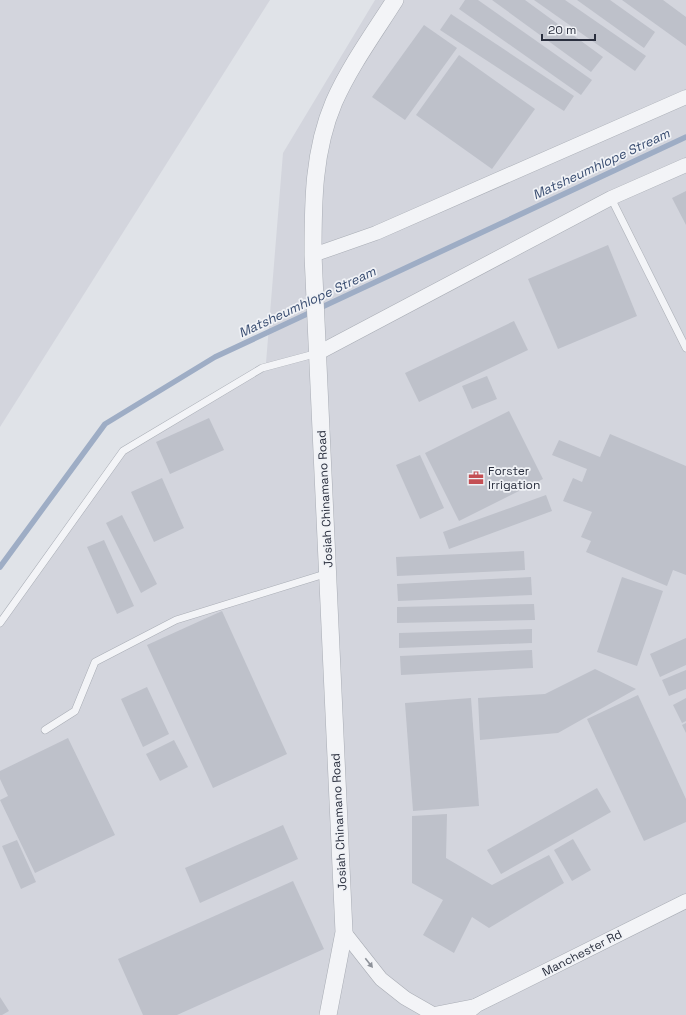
<svg xmlns="http://www.w3.org/2000/svg" width="686" height="1015" viewBox="0 0 686 1015" font-family="'Space Grotesk',sans-serif">
	<style>
		.built { fill: #d3d5dd }
		.lines { fill: none; stroke-linecap: round; stroke-linejoin: round }
		.stream { stroke: #9eadc5; stroke-width: 5.5 }
		.building { fill: #bec1ca }
		.service-casing { stroke: #a9adb5; stroke-width: 8 }
		.minor-casing { stroke: #a9adb5; stroke-width: 15 }
		.tertiary-casing { stroke: #a9adb5; stroke-width: 18 }
		.service { stroke: #f3f4f7; stroke-width: 7 }
		.minor { stroke: #f3f4f7; stroke-width: 14 }
		.tertiary { stroke: #f3f4f7; stroke-width: 17 }
		.oneway { fill: #8e929a }
		.labels { text-anchor: middle; dominant-baseline: central; stroke-width: 3.5; stroke-linejoin: round; paint-order: stroke }
		.poi-label { font-size: 12px; fill: #2a2f3e; stroke: #f0f2f6; text-anchor: start }
		.street-label { font-size: 12px; fill: #2a2f3e; stroke: #f0f2f6 }
		.water-label { font-size: 13px; font-style: italic; fill: #374b6f; stroke: #f0f2f6 }
	</style>
	<rect width="100%" height="100%" fill="#e0e3e8"/>
	<g class="built">
		<polygon points="0,0 270,0 0,427"/>
		<polygon points="375,0 686,0 686,1015 0,1015 0,620 122,450 266,363 283,153"/>
	</g>
	<g class="lines">
		<polyline class="stream" points="0,567 105,424 215,357 686,137"/>
	</g>
	<g class="building">
		<polygon points="465,0 478,0 592,80 581,95 459,9"/>
		<polygon points="492,0 525,0 603,57 591,72"/>
		<polygon points="534,0 565,0 646,56 635,71"/>
		<polygon points="577,0 610,0 655,32 644,48"/>
		<polygon points="622,0 663,0 686,17 686,46"/>
		<polygon points="451,14 574,96 564,111 440,30"/>
		<polygon points="424,25 457,48 405,120 372,97"/>
		<polygon points="459,55 535,109 492,169 416,115"/>
		<polygon points="686,191 686,225 672,198"/>
		<polygon points="608,245 637,316 558,349 528,279"/>
		<polygon points="514,321 528,350 419,402 405,373"/>
		<polygon points="487,376 497,399 472,409 462,386"/>
		<polygon points="509,411 543,479 459,521 425,453"/>
		<polygon points="209,418 224,450 170,474 156,442"/>
		<polygon points="610,434 686,466 686,575 673,570 667,586 586,552 591,541 581,537 592,512 563,501 573,478 582,482 587,469 552,455 559,440 600,457"/>
		<polygon points="420,455 444,508 420,519 396,465"/>
		<polygon points="162,478 184,528 154,542 131,492"/>
		<polygon points="546,495 552,511 449,549 443,532"/>
		<polygon points="122,515 157,584 141,593 106,523"/>
		<polygon points="104,540 134,606 117,614 87,547"/>
		<polygon points="524,551 525,570 397,576 396,557"/>
		<polygon points="531,577 532,595 398,601 397,584"/>
		<polygon points="622,577 663,591 637,666 597,652"/>
		<polygon points="534,604 535,620 397,623 397,607"/>
		<polygon points="222,611 287,754 213,788 147,645"/>
		<polygon points="532,629 532,643 399,648 399,633"/>
		<polygon points="686,638 686,665 660,677 650,654"/>
		<polygon points="532,650 533,668 401,675 400,656"/>
		<polygon points="595,669 636,689 558,733 480,740 478,698 545,694"/>
		<polygon points="686,670 686,689 669,696 662,680"/>
		<polygon points="147,687 169,734 143,747 121,699"/>
		<polygon points="638,695 686,799 686,822 644,841 587,719"/>
		<polygon points="471,698 479,806 413,811 405,703"/>
		<polygon points="686,698 686,721 682,723 673,705"/>
		<polygon points="686,723 686,733 682,725"/>
		<polygon points="68,738 115,835 35,873 0,800 8,796 0,779 0,771"/>
		<polygon points="174,740 188,767 160,781 146,754"/>
		<polygon points="597,788 611,812 501,874 487,850"/>
		<polygon points="447,814 446,858 492,885 549,855 564,883 489,928 472,917 454,953 423,935 443,900 412,883 412,816"/>
		<polygon points="283,825 298,859 200,903 185,868"/>
		<polygon points="573,839 591,870 572,881 554,850"/>
		<polygon points="17,840 36,882 21,889 2,846"/>
		<polygon points="293,881 324,949 177,1015 143,1015 118,959"/>
		<polygon points="0,997 9,1011 2,1015 0,1015"/>
	</g>
	<g class="lines">
		<g class="service-casing">
			<g id="service">
				<polyline points="611,198 686,348"/>
				<polyline points="0,623 123,451 262,368 318,353"/>
				<polyline points="45,730 75,711 95,662 176,620 328,573"/>
			</g>
		</g>
		<g class="minor-casing">
			<g id="minor">
				<polyline points="313,255 376,233 686,97"/>
				<polyline points="318,353 611,198 686,165"/>
				<polyline points="344,932 381,979 405,998 433,1014"/>
				<polyline points="429,1015 475,1006"/>
				<polyline points="465,1015 477,1005 686,901"/>
			</g>
		</g>
		<g class="tertiary-casing">
			<path id="tertiary" d="M328 1015 344 932 313 255C313 203 313 151 334 102 350 66 374 33 395 0"/>
		</g>
		<use href="#service" class="service"/>
		<use href="#minor" class="minor"/>
		<use href="#tertiary" class="tertiary"/>
	</g>
	<defs><path id="oneway-solid" d="M-6-.8H1V-3.2L6.5 0L1 3.2V.8H-6Z"/></defs>
	<use class="oneway" href="#oneway-solid" transform="translate(369 963) rotate(52)"/>
	<defs>
		<g id="office-bare" transform="scale(1.2)"><path d="M-6-3h4V-5.5h4V-3h4V5H-6ZM-1-4.5V-3h2v-1.5ZM-6 0V1H6V0Z" fill="#c44f54" stroke="#f0f2f6" stroke-width="2.5" paint-order="stroke"/></g>
	</defs>
	<g fill-rule="evenodd">
		<use href="#office-bare" x="476" y="478"/>
	</g>
	<g class="labels">
		<g class="poi-label">
			<text x="488" y="471">Forster<tspan x="488" dy="14">Irrigation</tspan></text>
		</g>
		<g class="street-label">
			<text transform="translate(325 499) rotate(-93)">Josiah Chinamano Road</text>
			<text transform="translate(339 822) rotate(-93)">Josiah Chinamano Road</text>
			<text transform="translate(582 953) rotate(-27)">Manchester Rd</text>
		</g>
		<g class="water-label">
			<text transform="translate(601 164) rotate(-25)">Matsheumhlope Stream</text>
			<text transform="translate(307 302) rotate(-25)">Matsheumhlope Stream</text>
		</g>
	</g>
	<path d="M542 34v6h53v-6" fill="none" stroke="#2a2f3e" stroke-width="2"/>
	<text x="548" y="34" font-size="12" fill="#2a2f3e" stroke="#f0f2f6" stroke-width="3" paint-order="stroke">20 m</text>
</svg>
